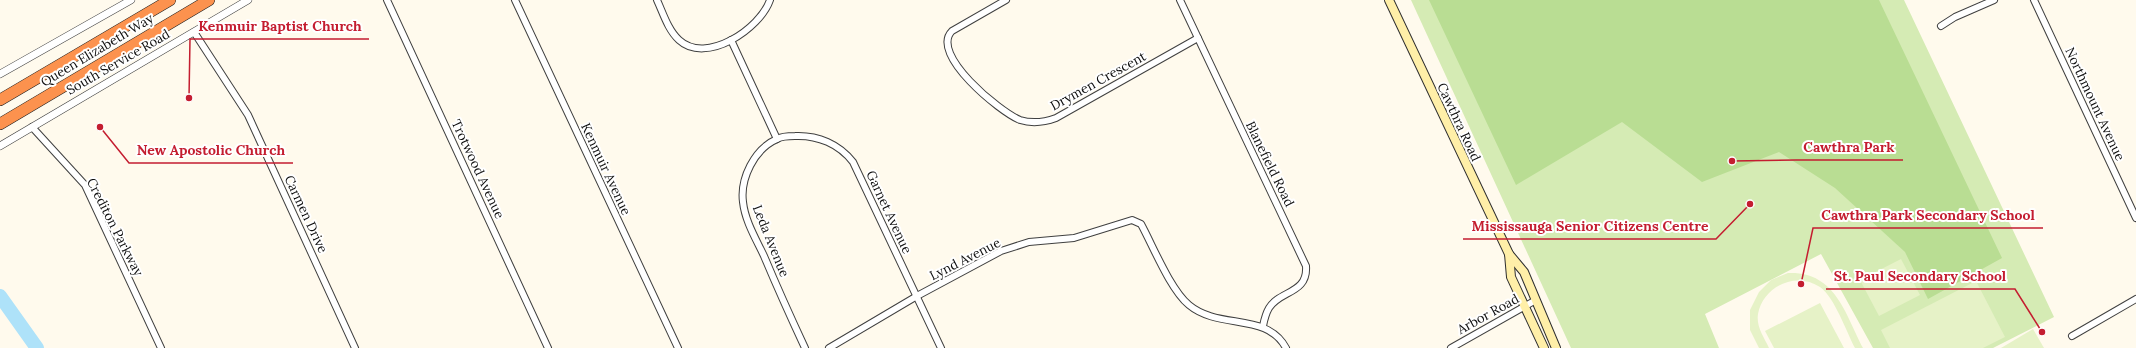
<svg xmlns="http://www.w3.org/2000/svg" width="2136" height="348" viewBox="0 0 2136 348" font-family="Lora,serif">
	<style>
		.green { fill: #d5ebb4 }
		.forest { fill: #b9dd93 }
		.pitch { fill: #e6f2c7 }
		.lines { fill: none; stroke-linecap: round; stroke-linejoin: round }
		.river { stroke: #aee2f9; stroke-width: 14 }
		.minor-casing { stroke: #404040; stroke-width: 8 }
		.tertiary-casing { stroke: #404040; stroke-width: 8 }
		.secondary-casing { stroke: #2f2f2f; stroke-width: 10 }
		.motorway-casing { stroke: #1e1e1e; stroke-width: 12 }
		.minor { stroke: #fff; stroke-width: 6 }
		.tertiary { stroke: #fff; stroke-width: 7 }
		.secondary { stroke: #ffefa8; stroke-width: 8 }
		.motorway { stroke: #fc924e; stroke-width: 11 }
		.labels { text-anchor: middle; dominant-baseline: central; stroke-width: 4; stroke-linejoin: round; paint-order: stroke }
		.street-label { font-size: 13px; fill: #0d0d0d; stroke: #fff }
		.leader { fill: none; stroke: #c41d30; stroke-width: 1.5 }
		.callout-dot { fill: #c41d30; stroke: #fff; stroke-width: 1.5 }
		.callout-label { font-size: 14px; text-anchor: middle; font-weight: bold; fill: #c41d30; stroke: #fff; stroke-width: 4; stroke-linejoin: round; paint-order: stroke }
	</style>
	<rect width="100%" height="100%" fill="#fffaed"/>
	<polygon class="green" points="1411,0 1904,0 2054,317 1993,348 1873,348 1821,254 1705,314 1719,348 1571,348"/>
	<polygon class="forest" points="1429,0 1879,0 2002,258 1928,299 1905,252 1835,188 1779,152 1702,182 1622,122 1516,185"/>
	<g class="pitch">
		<polygon points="1901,259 1920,295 1879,316 1860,280"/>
		<path d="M1788 273C1835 271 1845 313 1863 348H1855C1846 331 1835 298 1820 287 1796 271 1763 286 1758 314 1756 327 1764 337 1769 348H1759L1750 330V310L1759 292 1771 280Z"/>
		<polygon points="1976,281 2005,337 1983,348 1890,348 1881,330"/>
		<polygon points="1820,303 1844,348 1774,348 1765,331"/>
		<polygon points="2033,329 2044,348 2001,348"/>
	</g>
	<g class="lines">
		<polyline class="river" points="0,296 37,348"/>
		<g class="minor-casing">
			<g id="minor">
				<polyline points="387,0 548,348"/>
				<polyline points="515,0 678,348"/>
				<path d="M657 0C663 13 668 30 679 40 706 65 760 29 770 0"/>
				<path d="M1006 0 952 31C929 54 1000 112 1020 120 1033 124 1045 122 1056 118L1198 38"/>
				<path d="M1180 0 1306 266C1308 294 1280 290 1269 308 1266 313 1264 321 1263 326"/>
				<polyline points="2034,0 2136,218"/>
				<polyline points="1941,26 1955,17 1994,0"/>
				<polyline points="194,32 248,115 355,348"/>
				<polyline points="731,40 777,139"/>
				<polyline points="32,127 85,185 161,348"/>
				<polyline points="2072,336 2136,299"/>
				<path d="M805 348C791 318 777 287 764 256 756 239 745 221 743 202 740 179 754 149 777 139 782 136 789 136 795 136 818 135 839 144 853 162L941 348"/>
				<path d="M829 348 917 296 1001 251 1029 242 1074 238 1132 220 1141 224C1153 246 1170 289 1189 305 1219 330 1267 312 1286 348"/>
				<polyline points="1451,348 1536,300"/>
			</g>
		</g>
		<g class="tertiary-casing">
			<g id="tertiary">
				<polyline points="0,74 131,0"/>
				<polyline points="0,146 248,0"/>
			</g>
		</g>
		<g class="secondary-casing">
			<g id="secondary">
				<polyline points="1389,0 1509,254 1524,272 1556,348"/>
				<polyline points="1509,254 1511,277 1544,348"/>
			</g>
		</g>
		<g class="motorway-casing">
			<g id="motorway">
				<polyline points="0,100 170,0"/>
				<polyline points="0,124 209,0"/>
			</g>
		</g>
		<use href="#minor" class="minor"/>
		<use href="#tertiary" class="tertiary"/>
		<use href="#secondary" class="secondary"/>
		<use href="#motorway" class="motorway"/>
	</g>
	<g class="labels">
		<g class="street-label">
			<text transform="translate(97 50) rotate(-31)">Queen Elizabeth Way</text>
			<text transform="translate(118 62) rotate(-30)">South Service Road</text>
			<text transform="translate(1098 81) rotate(-29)">Drymen Crescent</text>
			<text transform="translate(2095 104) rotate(65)">Northmount Avenue</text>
			<text transform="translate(1459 122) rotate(65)">Cawthra Road</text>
			<text transform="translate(1270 164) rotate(64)">Blanefield Road</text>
			<text transform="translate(478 169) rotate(65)">Trotwood Avenue</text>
			<text transform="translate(606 169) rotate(65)">Kenmuir Avenue</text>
			<text transform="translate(889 212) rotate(65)">Garnet Avenue</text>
			<text transform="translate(306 214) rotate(65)">Carmen Drive</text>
			<text transform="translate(115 227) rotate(63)">Crediton Parkway</text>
			<text transform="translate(771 241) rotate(68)">Leda Avenue</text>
			<text transform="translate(965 259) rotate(-27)">Lynd Avenue</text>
			<text transform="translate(1488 314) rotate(-29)">Arbor Road</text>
		</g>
	</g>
	<path class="leader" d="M189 98L190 39H369M1732 161L1796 160H1903M100 127L129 163H293M1801 284L1813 228H2043M1750 204L1716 239H1463M2042 332L2015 289H1826"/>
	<g class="callout-dot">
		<circle cx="189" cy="98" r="4"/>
		<circle cx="1732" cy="161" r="4"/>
		<circle cx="100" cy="127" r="4"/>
		<circle cx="1801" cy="284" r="4"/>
		<circle cx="1750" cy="204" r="4"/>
		<circle cx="2042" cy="332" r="4"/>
	</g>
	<g class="callout-label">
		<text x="280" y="31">Kenmuir Baptist Church</text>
		<text x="1849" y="152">Cawthra Park</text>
		<text x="211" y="155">New Apostolic Church</text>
		<text x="1928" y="220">Cawthra Park Secondary School</text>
		<text x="1590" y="231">Mississauga Senior Citizens Centre</text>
		<text x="1920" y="281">St. Paul Secondary School</text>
	</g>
</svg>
